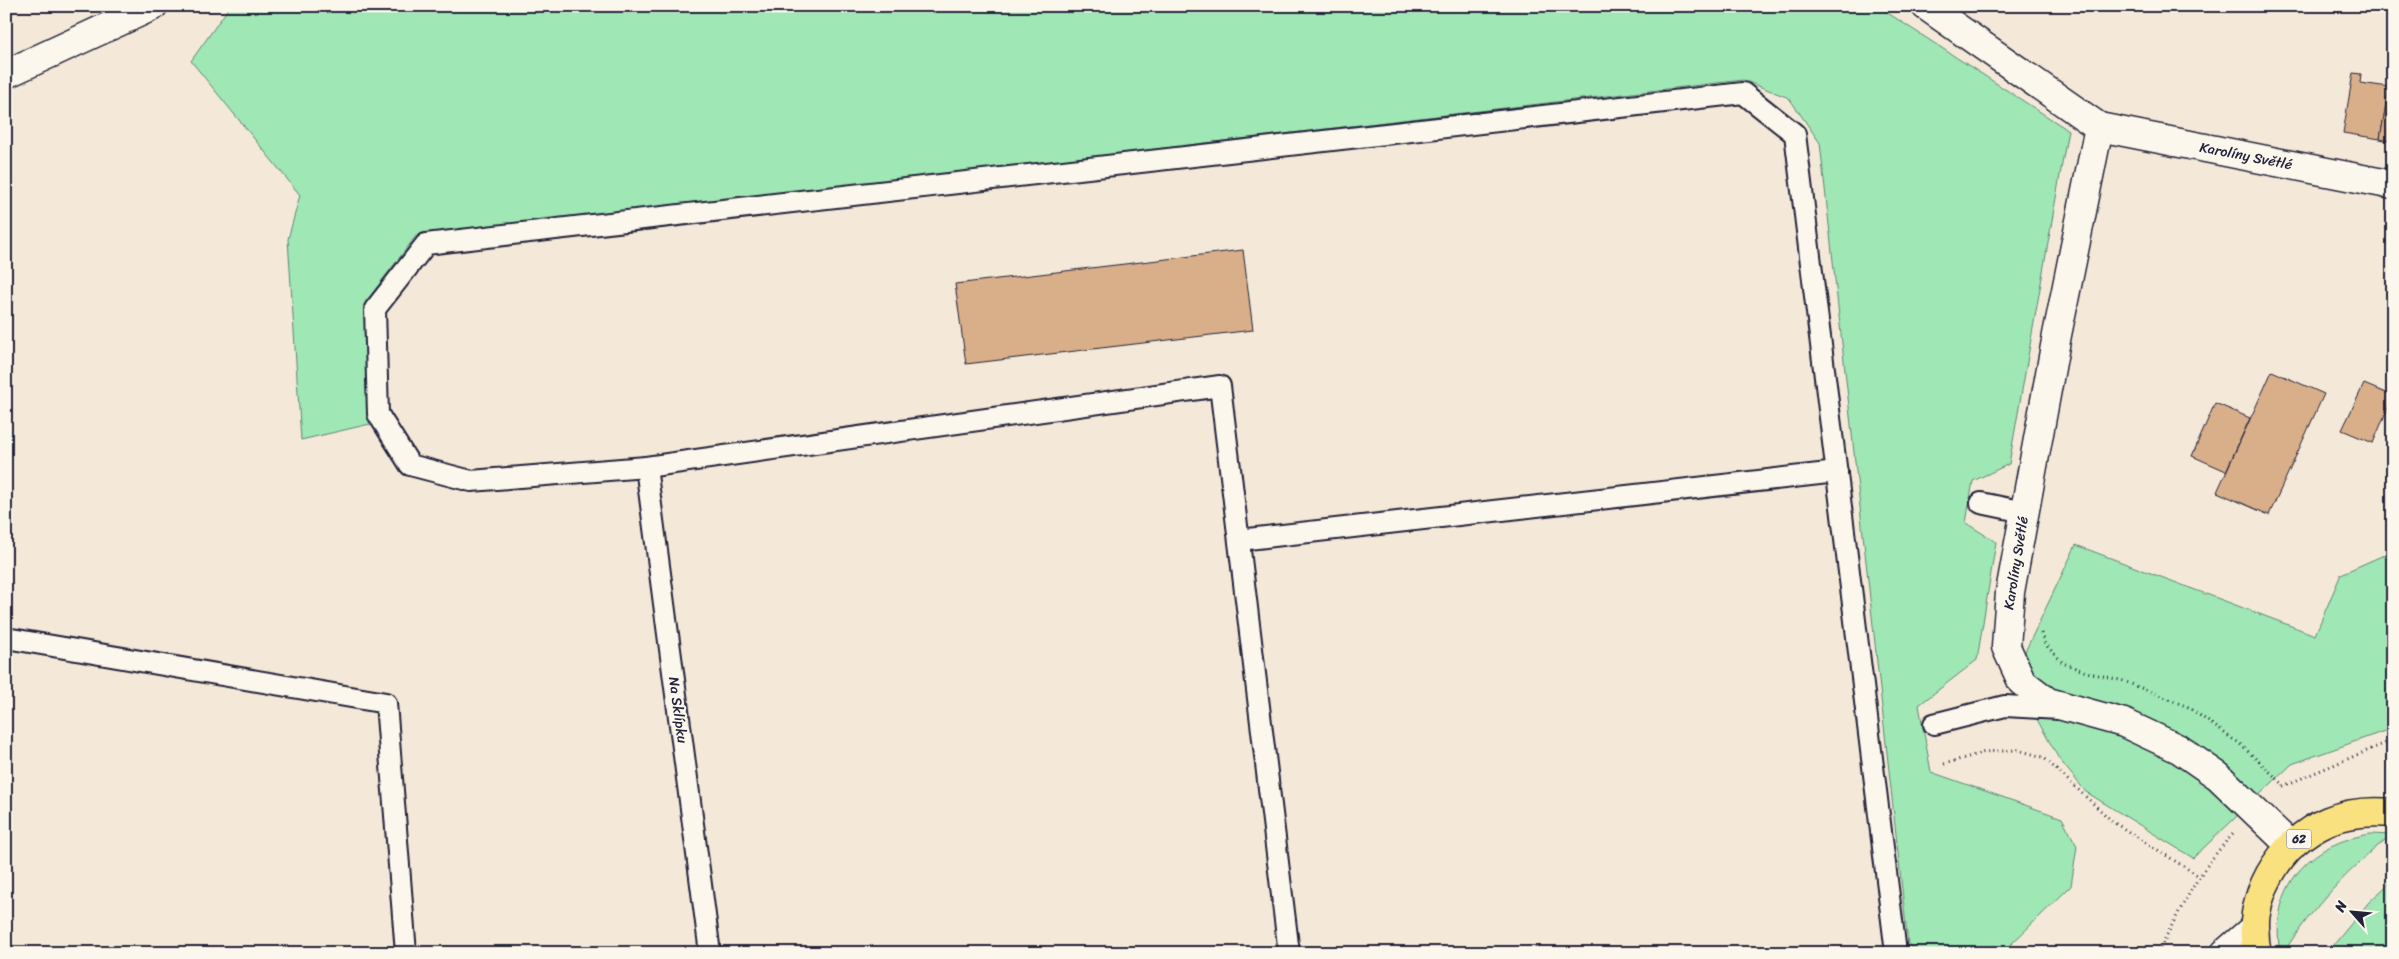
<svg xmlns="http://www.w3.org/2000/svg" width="2399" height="959" viewBox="0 0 2399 959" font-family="Sriracha,sans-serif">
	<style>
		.green { fill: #9fe7b4; stroke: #608478 }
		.building { fill: #d9af8a; stroke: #22223b }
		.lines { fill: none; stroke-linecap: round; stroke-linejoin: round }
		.service-casing { stroke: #22223b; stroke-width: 24 }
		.minor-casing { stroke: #22223b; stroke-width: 31 }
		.tertiary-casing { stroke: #22223b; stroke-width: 31 }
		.primary-casing { stroke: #22223b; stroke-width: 31 }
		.path { stroke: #22223b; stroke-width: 3; stroke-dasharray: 1 4; stroke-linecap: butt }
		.service { stroke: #fbf7ec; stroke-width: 20 }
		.minor { stroke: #fbf7ec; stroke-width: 28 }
		.tertiary { stroke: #fbf7ec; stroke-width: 28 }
		.primary { stroke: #fae180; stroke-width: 28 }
		.labels { text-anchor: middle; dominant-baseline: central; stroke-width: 4; stroke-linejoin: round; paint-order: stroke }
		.shield { fill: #fbf7ec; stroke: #636270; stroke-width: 1 }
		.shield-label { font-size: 12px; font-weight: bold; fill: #22223b }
		.street-label { font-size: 14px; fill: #22223b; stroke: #fbf7ec }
	</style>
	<rect width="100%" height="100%" fill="#f4e9d8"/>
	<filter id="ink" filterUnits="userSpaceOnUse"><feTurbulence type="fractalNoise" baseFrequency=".02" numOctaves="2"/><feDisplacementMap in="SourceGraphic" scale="10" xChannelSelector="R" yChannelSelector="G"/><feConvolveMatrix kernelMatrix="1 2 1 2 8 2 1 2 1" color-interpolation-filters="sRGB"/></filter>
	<g filter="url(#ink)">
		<g class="green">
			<polygon points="230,6 1877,6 2068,130 2009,464 1973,481 1966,523 1996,542 1977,660 1919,705 1931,772 2062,818 2077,846 2071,886 2002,953 1917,953 1908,944 1820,143 1789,98 1743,80 416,236 364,304 370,424 301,440 288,239 300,195 191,61"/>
			<polygon points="2076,545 2315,635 2341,574 2393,551 2393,728 2292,764 2193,858 2086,792 2059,759 2029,705 2022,658"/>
			<path d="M2371 834 2391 835C2348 870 2313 907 2283 953H2280C2269 888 2308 843 2371 834Z"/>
			<polygon points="2393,880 2393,953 2327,953 2369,902"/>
		</g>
		<g class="building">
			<polygon points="2353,73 2361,74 2360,83 2389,87 2380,139 2343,133"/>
			<polygon points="2389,87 2393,88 2393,142 2380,139"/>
			<polygon points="1243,250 1253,330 966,364 955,284"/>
			<polygon points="2272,371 2324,394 2269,515 2217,492"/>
			<polygon points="2364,384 2393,396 2373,443 2342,430"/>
			<polygon points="2215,403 2250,418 2226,471 2192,456"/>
		</g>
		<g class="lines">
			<g class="service-casing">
				<g id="service">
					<polyline points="646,467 710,953"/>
					<polyline points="1981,503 2024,512"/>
					<polyline points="1239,540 1837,472"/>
					<polyline points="6,638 386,703 406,953"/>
					<polyline points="1934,724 2005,706 2060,709"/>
					<polyline points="1289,953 1220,386 646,467 471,481 410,465 378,414 375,309 426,244 1743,93 1795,134 1896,953"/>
				</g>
			</g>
			<g class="minor-casing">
				<g id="minor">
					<polyline points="1926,6 2099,127 2057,335 2010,592 2006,647 2022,682 2048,702 2124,723 2179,749 2218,776 2291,846"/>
					<polyline points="6,74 153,6"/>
					<polyline points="2099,127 2393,185"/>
				</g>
			</g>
			<g class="tertiary-casing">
				<polyline id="tertiary" points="2225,953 2255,927"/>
			</g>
			<g class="primary-casing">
				<path id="primary" d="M2257 953C2245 899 2279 842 2328 821 2349 812 2371 811 2393 813"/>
			</g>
			<g class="path">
				<polyline points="2041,633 2045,644 2063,663 2086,672 2124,681 2188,707 2241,745 2284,785"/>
				<polyline points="1944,764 1985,752 2018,750 2043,757 2113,822 2199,876"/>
				<polyline points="2283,786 2393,740"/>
				<path d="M2158 953C2180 909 2199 870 2233 834"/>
			</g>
			<use href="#service" class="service"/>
			<use href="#minor" class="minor"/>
			<use href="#tertiary" class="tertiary"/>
			<use href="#primary" class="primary"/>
		</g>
	</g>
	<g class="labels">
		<rect class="shield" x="2286.5" y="829.5" width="25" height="19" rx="4"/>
		<g class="shield-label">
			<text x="2299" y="839">62</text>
		</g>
		<g class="street-label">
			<text transform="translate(2246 156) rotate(11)">Karolíny Světlé</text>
			<text transform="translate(2016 563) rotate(-81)">Karolíny Světlé</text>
			<text transform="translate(678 710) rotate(82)">Na Sklípku</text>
		</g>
	</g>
	<rect width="2399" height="959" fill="none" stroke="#fbf7ec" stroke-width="25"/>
	<rect x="12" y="12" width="2374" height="934" fill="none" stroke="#22223b" stroke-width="2" filter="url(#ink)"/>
	<g transform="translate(2352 912) rotate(297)" stroke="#fbf7ec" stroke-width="4" paint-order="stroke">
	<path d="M0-4L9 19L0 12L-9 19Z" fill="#22223b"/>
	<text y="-8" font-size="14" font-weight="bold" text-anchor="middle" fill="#22223b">N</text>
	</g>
</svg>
